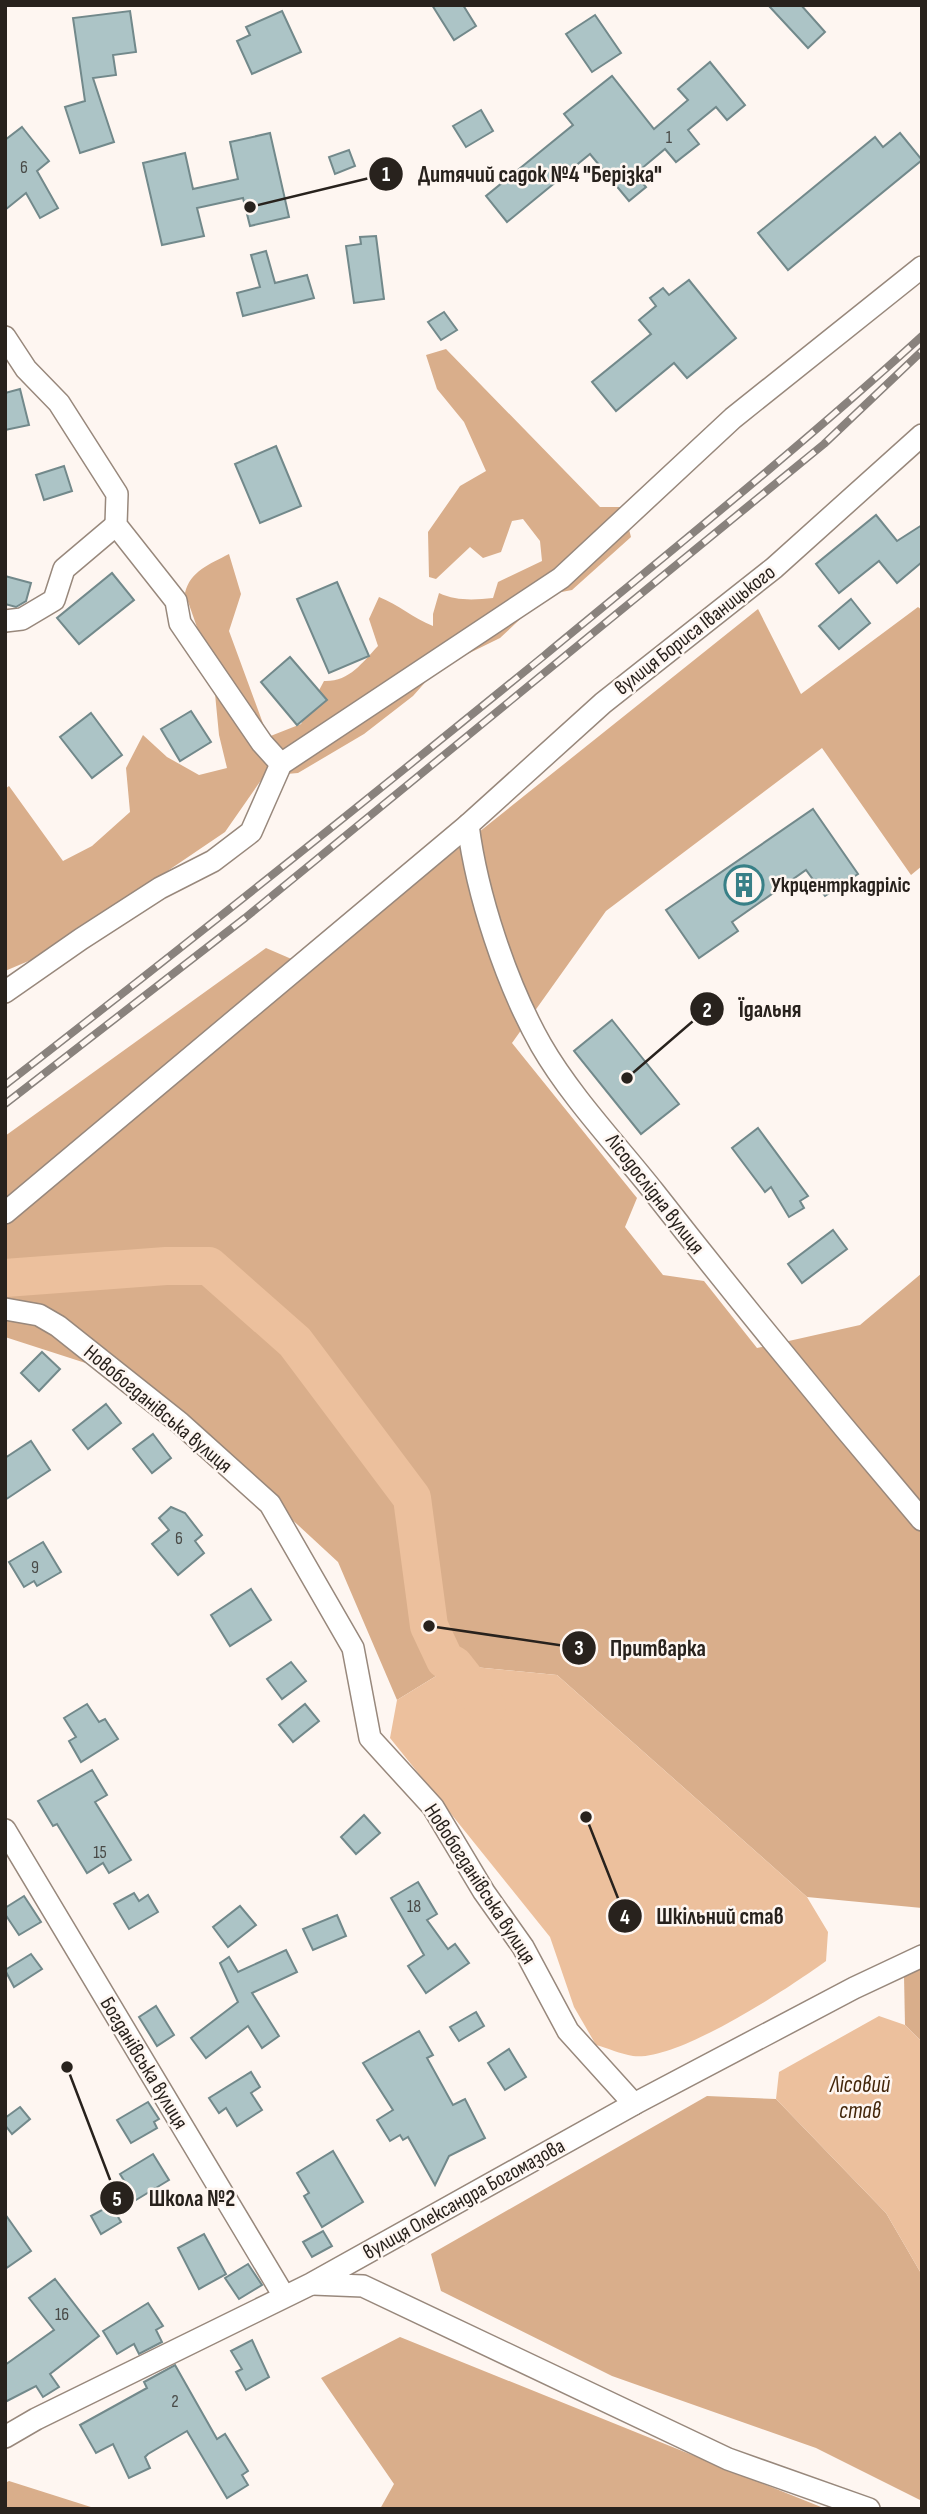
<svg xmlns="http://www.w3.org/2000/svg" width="927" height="2514" viewBox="0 0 927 2514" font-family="'Sofia Sans Condensed',sans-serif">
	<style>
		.forest { fill: #d9ae8b }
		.water { fill: #ecc09d }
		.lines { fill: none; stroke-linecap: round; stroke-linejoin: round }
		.river { stroke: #ecc09d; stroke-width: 38 }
		.building { fill: #acc4c6; stroke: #72898b; stroke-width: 2 }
		.minor-casing { stroke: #98887c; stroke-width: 24 }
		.minor { stroke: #fff; stroke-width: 21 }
		.rail-casing { stroke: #89827d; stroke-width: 8 }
		.rail { stroke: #fef6f1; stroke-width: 5; stroke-dasharray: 16; stroke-linecap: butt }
		.labels { text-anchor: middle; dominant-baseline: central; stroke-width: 5; stroke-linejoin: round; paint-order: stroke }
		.number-label { font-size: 18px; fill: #494a47 }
		.street-label { font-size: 21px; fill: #28221d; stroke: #fef6f1 }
		.poi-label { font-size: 21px; font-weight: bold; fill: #28221d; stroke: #fef6f1; text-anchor: start }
		.water-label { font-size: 23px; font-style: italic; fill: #43260a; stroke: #fef6f1 }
		.leader { fill: none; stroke: #28221d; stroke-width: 2.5 }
		.callout-dot { fill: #28221d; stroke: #fef6f1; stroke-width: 2.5 }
		.mark-label { font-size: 21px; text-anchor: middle; font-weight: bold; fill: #fff }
		.callout-label { font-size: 23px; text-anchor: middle; font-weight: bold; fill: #28221d; stroke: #fef6f1; stroke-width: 5; stroke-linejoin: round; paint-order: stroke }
	</style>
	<rect width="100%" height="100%" fill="#fef6f1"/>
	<g class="forest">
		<path d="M446 349 600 507H623L631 537 572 590 546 595 500 638 437 669 413 696 364 734 298 773 264 776 225 832 45 954 5 971V789L9 786 63 861 92 846 130 812 126 768 143 735 167 757 199 775 227 768 219 735 213 673 185 593C190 571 210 564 229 554L241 594 229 631 268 737 301 724 324 681C349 682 362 663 378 646L369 619 379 597C399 605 413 618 433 626V614L439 593C456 601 474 600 493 598L498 582 542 561 540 541 523 519 512 521 501 552 483 558 470 547 436 579 429 577 428 532 460 486 486 471 464 422 437 389 426 355Z"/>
		<polygon points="918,607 922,610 922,866 911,875 822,748 606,911 512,1043 637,1198 625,1227 663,1275 704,1281 757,1348 860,1325 922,1273 922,1908 807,1897 557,1675 454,1665 397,1700 338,1562 116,1357 101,1368 5,1337 5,1136 266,948 310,967 758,609 801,694"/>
		<polygon points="922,1968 922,2042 905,2025 904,1976"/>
		<polygon points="707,2096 776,2099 886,2213 922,2275 922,2501 816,2448 612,2376 441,2291 431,2254"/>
		<polygon points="400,2337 826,2509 380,2509 394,2484 321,2378"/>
		<polygon points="9,2481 94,2508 95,2509 5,2509 5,2483"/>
	</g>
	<g class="water">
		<path d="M454 1665 557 1675 807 1897 828 1932 826 1961C789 1988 677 2062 633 2056 620 2054 608 2048 596 2045L574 2007 550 1937 390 1738 397 1700Z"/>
		<polygon points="879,2016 905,2025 922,2042 922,2275 886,2213 776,2099 779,2072"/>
	</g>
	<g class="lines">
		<polyline class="river" points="5,1278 166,1266 209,1266 295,1342 412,1498 429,1626 445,1660 454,1665 487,1707"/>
	</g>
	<g class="building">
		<polygon points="432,5 463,5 476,26 454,40"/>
		<polygon points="768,5 801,5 825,32 808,48"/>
		<polygon points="130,11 136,52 113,55 116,75 93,78 114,142 80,153 65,107 85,101 73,18"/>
		<polygon points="282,11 301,52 252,74 237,41 250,35 246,27"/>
		<polygon points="595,15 621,53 592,72 566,34"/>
		<polygon points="710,62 745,105 727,120 716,107 688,130 699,144 676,162 665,149 635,174 646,187 629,201 590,154 507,222 486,196 573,125 564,114 612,76 654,129 688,100 678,89"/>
		<polygon points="481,110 493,131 466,147 453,126"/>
		<polygon points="22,127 49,161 37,171 58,208 40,218 26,193 5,210 5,140"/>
		<polygon points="270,133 289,217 250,226 243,198 197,208 204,236 162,245 143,163 185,153 193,189 238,179 230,142"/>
		<polygon points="900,133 922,160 788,270 758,233 875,137 883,147"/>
		<polygon points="349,150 355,166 335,174 329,157"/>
		<polygon points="376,236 384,299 354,303 346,246 361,244 360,237"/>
		<polygon points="266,251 275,283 307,275 314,298 243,316 237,293 260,287 251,255"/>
		<polygon points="689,280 736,338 687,378 674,363 616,411 592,382 651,334 639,320 656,306 650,298 663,288 669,295"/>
		<polygon points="444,312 457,330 441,340 428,322"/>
		<polygon points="20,389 29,425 5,430 5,393"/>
		<polygon points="276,446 301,506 260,523 235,464"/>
		<polygon points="64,466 72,491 44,500 36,475"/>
		<polygon points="876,515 897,541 922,525 922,562 897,583 879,561 839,593 816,564"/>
		<polygon points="112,573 134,600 79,644 57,618"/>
		<polygon points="5,576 31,583 26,601 16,607 5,604"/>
		<polygon points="337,582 369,656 329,673 297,599"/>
		<polygon points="851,599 870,623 839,649 819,626"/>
		<polygon points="290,657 327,700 297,725 261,682"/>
		<polygon points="191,711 211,742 180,761 161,729"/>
		<polygon points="91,713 122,755 92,778 60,737"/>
		<polygon points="813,809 858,874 825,896 806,870 732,922 738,931 699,958 666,910"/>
		<polygon points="612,1020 679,1104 641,1134 574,1051"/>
		<polygon points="758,1128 808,1196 800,1201 804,1208 789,1217 771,1187 765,1192 732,1148"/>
		<polygon points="833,1230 847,1249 802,1283 788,1264"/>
		<polygon points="42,1352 60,1369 39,1391 21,1373"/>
		<polygon points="106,1404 121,1423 88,1449 73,1430"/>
		<polygon points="153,1434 171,1458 152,1473 133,1449"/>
		<polygon points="31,1441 50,1470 5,1500 5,1458"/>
		<polygon points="171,1507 185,1513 202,1535 195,1541 204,1553 178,1575 152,1544 169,1530 159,1518"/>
		<polygon points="43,1542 61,1572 37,1586 34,1581 24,1587 9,1562"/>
		<polygon points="251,1589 271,1620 230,1646 211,1615"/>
		<polygon points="291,1662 306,1681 282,1699 267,1679"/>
		<polygon points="87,1704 99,1722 105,1719 118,1739 81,1762 69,1741 76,1737 64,1718"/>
		<polygon points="305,1704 319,1721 293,1742 279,1725"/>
		<polygon points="92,1770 107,1795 95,1802 131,1860 109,1873 103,1863 87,1873 57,1824 53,1826 38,1801"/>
		<polygon points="364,1815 380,1833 356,1854 341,1837"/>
		<polygon points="418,1882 437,1914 427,1920 448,1949 455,1944 469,1963 426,1993 408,1966 424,1955 391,1898"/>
		<polygon points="134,1893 139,1901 148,1895 158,1912 129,1929 114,1904"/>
		<polygon points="24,1896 41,1922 19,1935 5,1914 5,1908"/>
		<polygon points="240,1906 256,1925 228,1947 213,1927"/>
		<polygon points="337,1915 346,1936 313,1950 303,1929"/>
		<polygon points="286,1950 297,1972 252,1993 279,2036 262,2048 248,2026 206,2058 191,2038 238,2002 220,1963 229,1957 238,1972"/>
		<polygon points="31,1954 42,1969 14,1987 5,1970"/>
		<polygon points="156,2006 174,2035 157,2046 139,2017"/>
		<polygon points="476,2012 484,2026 459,2041 450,2027"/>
		<polygon points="419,2031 433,2055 427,2058 453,2105 465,2099 485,2138 449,2156 435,2185 408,2137 403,2140 400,2135 390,2141 377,2120 393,2110 363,2063"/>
		<polygon points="509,2049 526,2077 505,2090 488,2063"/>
		<polygon points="251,2072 260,2087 251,2093 262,2110 237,2126 226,2108 219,2113 209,2098"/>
		<polygon points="148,2102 159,2119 154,2122 157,2128 131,2143 117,2120"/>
		<polygon points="20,2107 30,2119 12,2134 5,2125 5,2118"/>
		<polygon points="333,2151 363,2202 322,2227 304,2196 309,2193 297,2173"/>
		<polygon points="153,2154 169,2180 136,2200 120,2174"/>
		<polygon points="111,2205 121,2222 101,2234 91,2216"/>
		<polygon points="5,2214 31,2251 5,2269"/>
		<polygon points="323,2231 332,2246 312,2257 303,2242"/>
		<polygon points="204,2234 226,2274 199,2289 178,2248"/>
		<polygon points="248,2264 262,2285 239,2299 225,2278"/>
		<polygon points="55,2279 99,2336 50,2374 59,2387 43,2397 36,2386 5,2402 5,2365 54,2330 29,2298"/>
		<polygon points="148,2303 163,2326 156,2330 162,2342 139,2354 134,2344 117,2354 103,2331"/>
		<polygon points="252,2340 269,2377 246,2390 236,2372 242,2369 231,2351"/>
		<polygon points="175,2365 217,2439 225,2434 248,2471 242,2475 248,2485 227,2498 187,2431 148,2454 145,2457 150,2468 129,2478 113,2444 96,2453 80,2425 147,2388 144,2382"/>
	</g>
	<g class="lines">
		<g class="minor-casing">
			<g id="minor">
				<polyline points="5,337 26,369 59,403 117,494 116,525 176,601 180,623 262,743 281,764"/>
				<polyline points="5,621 22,619 54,600 64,569 116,525"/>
				<path d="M468 825C477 895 506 983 541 1045 571 1097 616 1144 654 1192 741 1303 830 1412 922 1520"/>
				<polyline points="5,992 81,939 160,888 213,861 251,832 281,764 561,578 733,418 922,267"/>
				<polyline points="5,1213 468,825 603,703 774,568 922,435"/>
				<polyline points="5,1309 39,1315 58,1326 180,1423 270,1504 353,1648 370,1738 433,1807 484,1892 523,1947 568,2031 634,2104"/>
				<polyline points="5,1830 284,2296"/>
				<polyline points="313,2284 363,2286 728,2459 869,2509"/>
				<polyline points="5,2437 36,2419 311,2284 634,2104 854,1988 922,1956"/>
			</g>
		</g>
		<use href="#minor" class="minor"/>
		<g class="rail-casing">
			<g id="rail">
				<path d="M5 1085C187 944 367 800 545 655 672 550 800 447 922 336"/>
				<polyline points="5,1104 245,918 824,444 922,351"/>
			</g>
		</g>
		<use href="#rail" class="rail"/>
	</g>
	<defs>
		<g id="building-ring" transform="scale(2.0125)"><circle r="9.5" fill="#fef6f1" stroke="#388087" stroke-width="1.5"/><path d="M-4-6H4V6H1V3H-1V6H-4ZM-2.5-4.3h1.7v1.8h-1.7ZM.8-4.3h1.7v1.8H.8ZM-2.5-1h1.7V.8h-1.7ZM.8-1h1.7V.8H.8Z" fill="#388087"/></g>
	</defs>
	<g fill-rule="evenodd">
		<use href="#building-ring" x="744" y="885"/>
	</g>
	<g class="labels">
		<g class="number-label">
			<text x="669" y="137">1</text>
			<text x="24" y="167">6</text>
			<text x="179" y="1538">6</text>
			<text x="35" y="1567">9</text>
			<text x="100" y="1852">15</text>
			<text x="414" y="1906">18</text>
			<text x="62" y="2314">16</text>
			<text x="175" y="2401">2</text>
		</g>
		<g class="street-label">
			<text transform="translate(695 630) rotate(-38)">вулиця Бориса Іваницького</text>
			<text transform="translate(655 1194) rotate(52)">Лісодослідна вулиця</text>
			<text transform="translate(158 1409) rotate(40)">Новобогданівська вулиця</text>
			<text transform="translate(480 1884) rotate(57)">Новобогданівська вулиця</text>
			<text transform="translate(144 2063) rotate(59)">Богданівська вулиця</text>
			<text transform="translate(464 2199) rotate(-29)">вулиця Олександра Богомазова</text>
		</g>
		<g class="poi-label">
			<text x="771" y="885">Укрцентркадріліс</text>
		</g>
		<g class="water-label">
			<text x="860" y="2085">Лісовий<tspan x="860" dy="26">став</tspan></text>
		</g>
	</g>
	<path class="leader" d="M250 207L386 174M627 1078L707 1009M429 1626L579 1648M586 1817L625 1916M67 2067L117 2198"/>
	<g class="callout-dot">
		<circle cx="250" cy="207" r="7"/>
		<circle cx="627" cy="1078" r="7"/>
		<circle cx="429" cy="1626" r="7"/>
		<circle cx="586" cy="1817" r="7"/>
		<circle cx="67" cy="2067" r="7"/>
		<circle cx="386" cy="174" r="18"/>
		<circle cx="707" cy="1009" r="18"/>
		<circle cx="579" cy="1648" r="18"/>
		<circle cx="625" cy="1916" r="18"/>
		<circle cx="117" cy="2198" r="18"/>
	</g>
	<g class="mark-label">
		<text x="386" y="181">1</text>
		<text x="707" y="1017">2</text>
		<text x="579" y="1655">3</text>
		<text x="625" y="1924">4</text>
		<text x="117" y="2206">5</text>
	</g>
	<g class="callout-label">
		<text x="540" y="182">Дитячий садок №4 "Берізка"</text>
		<text x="770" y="1017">Їдальня</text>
		<text x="658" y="1656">Притварка</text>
		<text x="720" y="1924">Шкільний став</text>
		<text x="192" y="2206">Школа №2</text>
	</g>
	<rect width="927" height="2514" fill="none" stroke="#28221d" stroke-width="14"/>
</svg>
